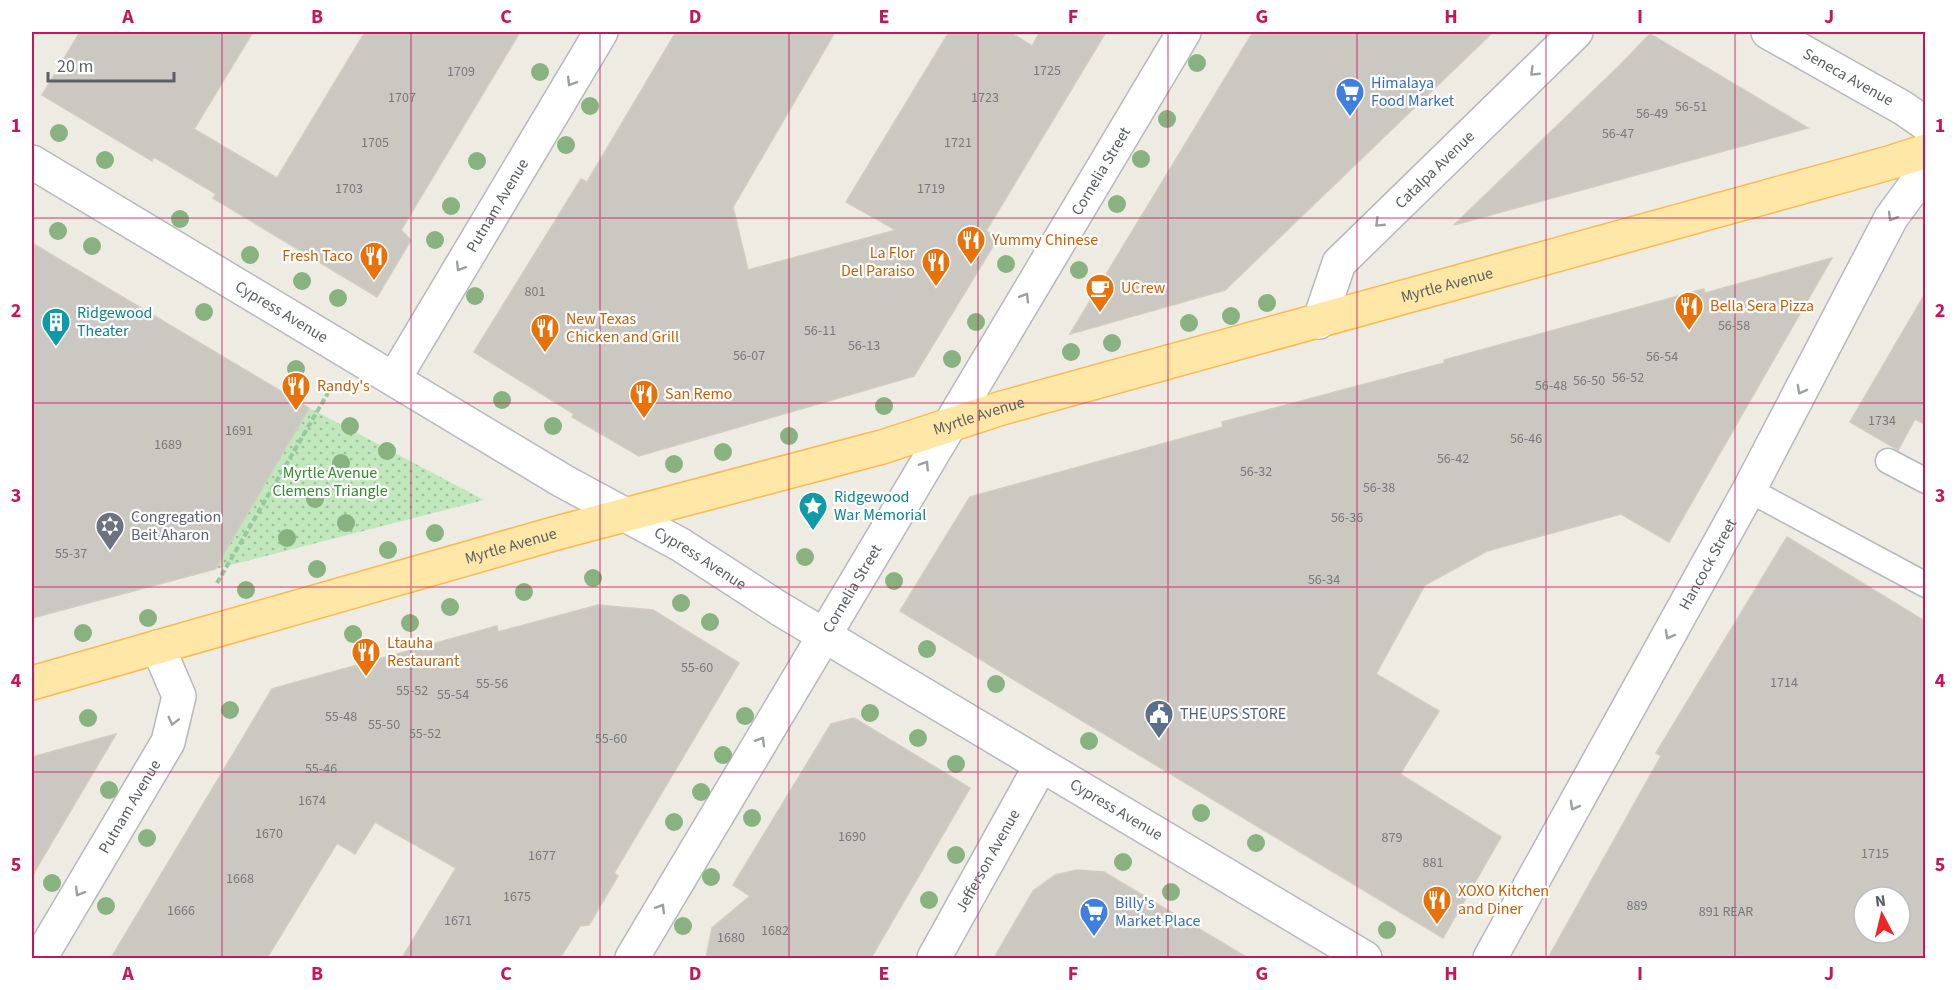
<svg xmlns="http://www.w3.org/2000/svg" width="1957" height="990" viewBox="0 0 1957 990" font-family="'Source Sans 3',sans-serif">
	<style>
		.grass { fill: url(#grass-dots) }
		.building { fill: #cbc7c1; stroke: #d3ccc0; stroke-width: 1.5; fill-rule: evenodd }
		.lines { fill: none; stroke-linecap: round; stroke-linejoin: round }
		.lane-casing { stroke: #b5b9bd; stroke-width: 27 }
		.street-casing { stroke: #b5b9bd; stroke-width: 36 }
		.secondary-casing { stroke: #b6bac0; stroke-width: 36 }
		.primary-casing { stroke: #f9ba51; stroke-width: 36 }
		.path { stroke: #96c99f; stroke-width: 4; stroke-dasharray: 6 3; stroke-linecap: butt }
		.lane { stroke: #fff; stroke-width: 24 }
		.street { stroke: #fff; stroke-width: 33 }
		.secondary { stroke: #fff; stroke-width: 33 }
		.primary { stroke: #ffe8a7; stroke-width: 33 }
		.tree { fill: #88b380 }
		.oneway { stroke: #9da0a2 }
		.grid { fill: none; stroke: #c2185b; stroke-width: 1.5; stroke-opacity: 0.55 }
		.labels { text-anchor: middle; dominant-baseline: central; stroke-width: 4.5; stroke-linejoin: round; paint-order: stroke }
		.number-label { font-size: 14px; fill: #777a7b }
		.street-label { font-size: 16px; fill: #5b6064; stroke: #fff }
		.shop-label { font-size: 16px; fill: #366cbe; stroke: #fff; text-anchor: start }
		.food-label { font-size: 16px; fill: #c56008; stroke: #fff; text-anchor: start }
		.culture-label { font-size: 16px; fill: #0d838f; stroke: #fff; text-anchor: start }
		.park-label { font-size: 16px; fill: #348630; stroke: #fff }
		.worship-label { font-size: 16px; fill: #5b616d; stroke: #fff; text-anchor: start }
		.service-label { font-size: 16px; fill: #4e5e75; stroke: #fff; text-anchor: start }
		.neatline { fill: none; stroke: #c2185b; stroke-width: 2 }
		.grid-label { font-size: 20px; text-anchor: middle; font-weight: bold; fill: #c2185b }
	</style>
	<defs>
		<pattern id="grass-dots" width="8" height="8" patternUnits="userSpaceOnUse" patternTransform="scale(1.5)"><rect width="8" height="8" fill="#c1e7bd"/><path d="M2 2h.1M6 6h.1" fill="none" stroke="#a0bf9d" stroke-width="1.8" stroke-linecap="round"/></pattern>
	</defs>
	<rect width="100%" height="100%" fill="#eeebe2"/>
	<polygon class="grass" points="309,408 317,412 484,500 215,569"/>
	<g class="building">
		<polygon points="80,32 253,32 194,129 277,178 365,32 520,32 401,230 411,240 377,297 213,198 216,194 154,157 152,161 42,95"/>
		<polygon points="676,32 835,32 733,207 748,270 896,230 846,202 949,32 1010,32 1032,46 1040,32 1106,32 986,231 998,238 914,376 639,456 572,417 574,414 474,352 581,179 587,182"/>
		<polygon points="1253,32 1493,32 1225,290 1070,334"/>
		<polygon points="1650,34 1808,128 1454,225 1619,66"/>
		<polygon points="32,243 309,408 215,569 32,618"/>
		<polygon points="1832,258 1669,542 1621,514 1487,551 1425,585 1376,674 1439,711 1400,774 1501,837 1443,938 900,611 970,497 1223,427 1222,422 1444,363 1444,360 1704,289 1705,293"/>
		<polygon points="1926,292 1926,425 1915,419 1898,450 1850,422"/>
		<path d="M1787 537 1926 622V958H1548L1661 756 1656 753ZM1864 897H1900V933H1864Z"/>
		<polygon points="598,605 653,610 739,663 614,873 618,876 589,925 580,926 560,958 402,958 456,868 375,822 355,854 337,843 267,958 111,958 272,689 497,626 498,632"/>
		<polygon points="854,718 970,788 871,958 706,958 712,928 750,896 733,885 831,724"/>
		<polygon points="116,734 32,876 32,757"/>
		<polygon points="1077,870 1104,872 1248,958 994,958 1033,891 1055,875"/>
	</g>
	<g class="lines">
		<g class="lane-casing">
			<g id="lane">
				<polyline points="1888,461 1926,481"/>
				<polyline points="1749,490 1926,585"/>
			</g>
		</g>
		<g class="street-casing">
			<g id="street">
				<path id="s1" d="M1768 32 1903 108 1926 124"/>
				<path id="s2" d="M1319 322 1339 263 1576 32"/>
				<path id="s3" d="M394 379 601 32"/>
				<path id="s4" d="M40 958 168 742 179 696 158 647"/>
				<path id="s5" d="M632 958 1184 32"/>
				<path id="s6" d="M934 958 1041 765"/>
				<path id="s7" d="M1490 958 1749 490 1891 218 1926 170"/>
			</g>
		</g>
		<g class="secondary-casing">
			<g id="secondary">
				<path id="s8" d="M32 162 563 481 681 545 780 609 1365 958"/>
			</g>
		</g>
		<g class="primary-casing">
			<g id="primary">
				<path id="s9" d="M32 683 553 534 882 447 1002 408 1889 163 1926 151"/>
			</g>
		</g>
		<polyline class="path" points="217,583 328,393"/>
		<use href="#lane" class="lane"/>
		<use href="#street" class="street"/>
		<use href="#secondary" class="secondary"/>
		<use href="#primary" class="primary"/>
	</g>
	<g class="tree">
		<circle cx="1197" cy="63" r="9"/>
		<circle cx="540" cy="72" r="9"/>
		<circle cx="590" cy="106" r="9"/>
		<circle cx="1167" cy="119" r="9"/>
		<circle cx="59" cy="133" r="9"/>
		<circle cx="566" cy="145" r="9"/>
		<circle cx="1141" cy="159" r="9"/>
		<circle cx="105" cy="160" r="9"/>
		<circle cx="477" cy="161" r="9"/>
		<circle cx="1117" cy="204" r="9"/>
		<circle cx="451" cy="206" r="9"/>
		<circle cx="180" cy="219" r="9"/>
		<circle cx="58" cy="231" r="9"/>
		<circle cx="435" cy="240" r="9"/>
		<circle cx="92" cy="246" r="9"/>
		<circle cx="250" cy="255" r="9"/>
		<circle cx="1006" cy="264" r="9"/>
		<circle cx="1079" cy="270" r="9"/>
		<circle cx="302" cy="281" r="9"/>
		<circle cx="475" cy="296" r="9"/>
		<circle cx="338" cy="298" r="9"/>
		<circle cx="1267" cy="303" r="9"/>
		<circle cx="204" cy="312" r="9"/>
		<circle cx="1231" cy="316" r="9"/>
		<circle cx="976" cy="322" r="9"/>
		<circle cx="1189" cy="323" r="9"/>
		<circle cx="1112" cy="343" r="9"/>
		<circle cx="1071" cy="352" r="9"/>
		<circle cx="952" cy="359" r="9"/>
		<circle cx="296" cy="369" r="9"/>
		<circle cx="502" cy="400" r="9"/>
		<circle cx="884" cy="406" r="9"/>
		<circle cx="350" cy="426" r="9"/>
		<circle cx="553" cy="426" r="9"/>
		<circle cx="789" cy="436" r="9"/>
		<circle cx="387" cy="451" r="9"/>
		<circle cx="723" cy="452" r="9"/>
		<circle cx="341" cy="463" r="9"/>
		<circle cx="674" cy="464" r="9"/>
		<circle cx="315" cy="499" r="9"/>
		<circle cx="346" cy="523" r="9"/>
		<circle cx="435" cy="533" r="9"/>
		<circle cx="287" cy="538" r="9"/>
		<circle cx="388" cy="550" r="9"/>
		<circle cx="805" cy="557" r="9"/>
		<circle cx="317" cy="569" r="9"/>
		<circle cx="593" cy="578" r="9"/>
		<circle cx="894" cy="581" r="9"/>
		<circle cx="246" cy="590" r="9"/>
		<circle cx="524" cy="592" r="9"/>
		<circle cx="681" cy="603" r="9"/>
		<circle cx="450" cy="607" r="9"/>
		<circle cx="148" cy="618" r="9"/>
		<circle cx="710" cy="622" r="9"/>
		<circle cx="410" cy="623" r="9"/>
		<circle cx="83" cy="633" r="9"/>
		<circle cx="353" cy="634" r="9"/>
		<circle cx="927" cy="649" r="9"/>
		<circle cx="996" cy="684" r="9"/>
		<circle cx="230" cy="710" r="9"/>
		<circle cx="870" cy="713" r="9"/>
		<circle cx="745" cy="716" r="9"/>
		<circle cx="88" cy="718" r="9"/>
		<circle cx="918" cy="738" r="9"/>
		<circle cx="1089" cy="741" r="9"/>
		<circle cx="723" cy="755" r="9"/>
		<circle cx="956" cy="764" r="9"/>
		<circle cx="109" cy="790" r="9"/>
		<circle cx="701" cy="792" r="9"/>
		<circle cx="1201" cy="813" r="9"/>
		<circle cx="752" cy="818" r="9"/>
		<circle cx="674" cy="822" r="9"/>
		<circle cx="147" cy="838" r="9"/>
		<circle cx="1256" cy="843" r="9"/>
		<circle cx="956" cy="855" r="9"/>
		<circle cx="1123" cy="862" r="9"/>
		<circle cx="711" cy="877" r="9"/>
		<circle cx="52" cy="883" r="9"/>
		<circle cx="1171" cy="892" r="9"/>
		<circle cx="929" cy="900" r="9"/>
		<circle cx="106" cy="906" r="9"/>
		<circle cx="683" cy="926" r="9"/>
		<circle cx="1387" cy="930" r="9"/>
	</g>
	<defs><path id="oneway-chevron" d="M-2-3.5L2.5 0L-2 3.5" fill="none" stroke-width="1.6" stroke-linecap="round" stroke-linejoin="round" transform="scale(1.5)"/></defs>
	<g class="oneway">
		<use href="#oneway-chevron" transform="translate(1534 72) rotate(136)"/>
		<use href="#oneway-chevron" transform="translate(571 82) rotate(121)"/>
		<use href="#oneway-chevron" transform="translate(1892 217) rotate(121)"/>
		<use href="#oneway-chevron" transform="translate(1379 223) rotate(136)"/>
		<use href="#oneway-chevron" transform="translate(460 267) rotate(121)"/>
		<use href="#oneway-chevron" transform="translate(1025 297) rotate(-59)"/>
		<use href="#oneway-chevron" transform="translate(1801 390) rotate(118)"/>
		<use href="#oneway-chevron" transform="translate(925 465) rotate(-57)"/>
		<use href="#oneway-chevron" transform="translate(1669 635) rotate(119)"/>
		<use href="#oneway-chevron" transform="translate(173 721) rotate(104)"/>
		<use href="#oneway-chevron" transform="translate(761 741) rotate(-59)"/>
		<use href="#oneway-chevron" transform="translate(1574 806) rotate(119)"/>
		<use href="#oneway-chevron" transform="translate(79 892) rotate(121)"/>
		<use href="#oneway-chevron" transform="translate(661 908) rotate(-59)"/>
	</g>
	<path class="grid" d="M222 32V958M411 32V958M600 32V958M789 32V958M978 32V958M1168 32V958M1357 32V958M1546 32V958M1735 32V958M32 218H1926M32 403H1926M32 587H1926M32 772H1926"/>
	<defs>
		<g id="supermarket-pin" transform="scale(1.5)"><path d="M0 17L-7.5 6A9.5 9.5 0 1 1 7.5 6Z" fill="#3f7fe0" stroke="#fff"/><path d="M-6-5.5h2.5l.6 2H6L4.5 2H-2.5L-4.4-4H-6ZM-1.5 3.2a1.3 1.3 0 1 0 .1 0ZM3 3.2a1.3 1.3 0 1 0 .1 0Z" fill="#fff"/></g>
		<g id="restaurant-pin" transform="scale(1.5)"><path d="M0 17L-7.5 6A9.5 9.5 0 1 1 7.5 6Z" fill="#e8710a" stroke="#fff"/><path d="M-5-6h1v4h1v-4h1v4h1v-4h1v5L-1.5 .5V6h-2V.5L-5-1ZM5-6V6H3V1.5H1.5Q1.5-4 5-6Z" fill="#fff"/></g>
		<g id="cafe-pin" transform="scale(1.5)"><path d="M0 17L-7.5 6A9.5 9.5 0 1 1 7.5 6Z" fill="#e8710a" stroke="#fff"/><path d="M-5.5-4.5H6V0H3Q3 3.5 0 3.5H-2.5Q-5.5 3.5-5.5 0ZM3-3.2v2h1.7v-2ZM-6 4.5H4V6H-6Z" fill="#fff"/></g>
		<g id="building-pin" transform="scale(1.5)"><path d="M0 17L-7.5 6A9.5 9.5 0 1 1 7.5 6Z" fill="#0f9aa8" stroke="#fff"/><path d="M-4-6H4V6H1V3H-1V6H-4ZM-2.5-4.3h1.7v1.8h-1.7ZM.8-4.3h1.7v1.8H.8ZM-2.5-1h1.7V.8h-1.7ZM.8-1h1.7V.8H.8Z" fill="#fff"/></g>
		<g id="sight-pin" transform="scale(1.5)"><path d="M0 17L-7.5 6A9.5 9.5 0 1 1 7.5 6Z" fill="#0f9aa8" stroke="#fff"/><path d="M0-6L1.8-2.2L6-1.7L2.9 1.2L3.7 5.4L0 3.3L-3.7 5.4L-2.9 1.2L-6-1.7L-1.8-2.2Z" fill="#fff"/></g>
		<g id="synagogue-pin" transform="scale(1.5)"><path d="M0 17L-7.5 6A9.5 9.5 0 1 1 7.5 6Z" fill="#6b7280" stroke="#fff"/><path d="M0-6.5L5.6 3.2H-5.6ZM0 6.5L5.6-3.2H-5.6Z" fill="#fff"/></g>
		<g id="civic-pin" transform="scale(1.5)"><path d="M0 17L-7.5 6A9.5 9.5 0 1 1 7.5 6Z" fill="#5c6f8a" stroke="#fff"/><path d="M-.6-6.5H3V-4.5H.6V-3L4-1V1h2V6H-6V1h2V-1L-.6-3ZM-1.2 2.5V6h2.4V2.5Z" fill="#fff"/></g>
	</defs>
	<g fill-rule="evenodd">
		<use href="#supermarket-pin" x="1350" y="92"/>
		<use href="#restaurant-pin" x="971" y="240"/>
		<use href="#restaurant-pin" x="374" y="256"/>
		<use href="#restaurant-pin" x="936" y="262"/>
		<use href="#cafe-pin" x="1100" y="288"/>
		<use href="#restaurant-pin" x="1689" y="306"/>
		<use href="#building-pin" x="56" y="322"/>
		<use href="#restaurant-pin" x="545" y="328"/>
		<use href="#restaurant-pin" x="296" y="386"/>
		<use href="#restaurant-pin" x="644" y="394"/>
		<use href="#sight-pin" x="813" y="506"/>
		<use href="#synagogue-pin" x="110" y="526"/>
		<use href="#restaurant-pin" x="366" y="652"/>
		<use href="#civic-pin" x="1159" y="714"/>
		<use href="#restaurant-pin" x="1437" y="900"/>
		<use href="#supermarket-pin" x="1094" y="912"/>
	</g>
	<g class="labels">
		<g class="number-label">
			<text x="1047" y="71">1725</text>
			<text x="461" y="72">1709</text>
			<text x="402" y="98">1707</text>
			<text x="985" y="98">1723</text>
			<text x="1691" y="107">56-51</text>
			<text x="1652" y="114">56-49</text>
			<text x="1618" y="134">56-47</text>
			<text x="375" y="143">1705</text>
			<text x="958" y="143">1721</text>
			<text x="349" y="189">1703</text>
			<text x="931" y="189">1719</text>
			<text x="535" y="292">801</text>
			<text x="1734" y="326">56-58</text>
			<text x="820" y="331">56-11</text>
			<text x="864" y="346">56-13</text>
			<text x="749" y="356">56-07</text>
			<text x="1662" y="357">56-54</text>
			<text x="1628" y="378">56-52</text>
			<text x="1589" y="381">56-50</text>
			<text x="1551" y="386">56-48</text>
			<text x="1882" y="421">1734</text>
			<text x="239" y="431">1691</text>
			<text x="1526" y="439">56-46</text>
			<text x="168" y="445">1689</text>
			<text x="1453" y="459">56-42</text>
			<text x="1256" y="472">56-32</text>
			<text x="1379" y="488">56-38</text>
			<text x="1347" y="518">56-36</text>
			<text x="71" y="554">55-37</text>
			<text x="1324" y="580">56-34</text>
			<text x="697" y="668">55-60</text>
			<text x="1784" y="683">1714</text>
			<text x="492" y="684">55-56</text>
			<text x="412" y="691">55-52</text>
			<text x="453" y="695">55-54</text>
			<text x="341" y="717">55-48</text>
			<text x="384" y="725">55-50</text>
			<text x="425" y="734">55-52</text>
			<text x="611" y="739">55-60</text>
			<text x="321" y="769">55-46</text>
			<text x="312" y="801">1674</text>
			<text x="269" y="834">1670</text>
			<text x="852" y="837">1690</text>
			<text x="1392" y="838">879</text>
			<text x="1875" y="854">1715</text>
			<text x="542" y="856">1677</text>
			<text x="1433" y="863">881</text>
			<text x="240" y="879">1668</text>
			<text x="517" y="897">1675</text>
			<text x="1637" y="906">889</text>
			<text x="181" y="911">1666</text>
			<text x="1726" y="912">891 REAR</text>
			<text x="458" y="921">1671</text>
			<text x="775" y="931">1682</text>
			<text x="731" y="938">1680</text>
		</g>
		<g class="street-label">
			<text stroke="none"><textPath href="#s1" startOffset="92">Seneca Avenue</textPath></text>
			<text stroke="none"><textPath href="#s2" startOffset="196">Catalpa Avenue</textPath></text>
			<text stroke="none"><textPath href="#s5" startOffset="916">Cornelia Street</textPath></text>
			<text stroke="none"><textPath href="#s3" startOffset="202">Putnam Avenue</textPath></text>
			<text stroke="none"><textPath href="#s9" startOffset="1470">Myrtle Avenue</textPath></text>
			<text stroke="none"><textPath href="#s8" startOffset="291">Cypress Avenue</textPath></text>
			<text stroke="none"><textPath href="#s9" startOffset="984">Myrtle Avenue</textPath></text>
			<text stroke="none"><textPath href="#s9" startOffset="498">Myrtle Avenue</textPath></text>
			<text stroke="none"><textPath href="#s8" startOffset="777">Cypress Avenue</textPath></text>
			<text stroke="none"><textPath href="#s7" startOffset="450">Hancock Street</textPath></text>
			<text stroke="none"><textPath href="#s5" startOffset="430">Cornelia Street</textPath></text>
			<text stroke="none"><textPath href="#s4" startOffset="176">Putnam Avenue</textPath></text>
			<text stroke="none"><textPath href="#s8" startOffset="1263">Cypress Avenue</textPath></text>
			<text stroke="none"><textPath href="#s6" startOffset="111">Jefferson Avenue</textPath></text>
		</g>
		<g class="shop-label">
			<text x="1371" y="83">Himalaya<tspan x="1371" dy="18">Food Market</tspan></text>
			<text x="1115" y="903">Billy's<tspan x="1115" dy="18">Market Place</tspan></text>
		</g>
		<g class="food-label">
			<text x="992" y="240">Yummy Chinese</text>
			<text x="915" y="253" text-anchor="end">La Flor<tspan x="915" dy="18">Del Paraiso</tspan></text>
			<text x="353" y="256" text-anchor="end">Fresh Taco</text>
			<text x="1121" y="288">UCrew</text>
			<text x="1710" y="306">Bella Sera Pizza</text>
			<text x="566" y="319">New Texas<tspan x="566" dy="18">Chicken and Grill</tspan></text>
			<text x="317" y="386">Randy's</text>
			<text x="665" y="394">San Remo</text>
			<text x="387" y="643">Ltauha<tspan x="387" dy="18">Restaurant</tspan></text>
			<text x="1458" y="891">XOXO Kitchen<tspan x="1458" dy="18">and Diner</tspan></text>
		</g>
		<g class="culture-label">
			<text x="77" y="313">Ridgewood<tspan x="77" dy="18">Theater</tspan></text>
			<text x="834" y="497">Ridgewood<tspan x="834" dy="18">War Memorial</tspan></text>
		</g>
		<g class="park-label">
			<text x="330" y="473">Myrtle Avenue<tspan x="330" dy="18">Clemens Triangle</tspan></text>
		</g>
		<g class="worship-label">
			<text x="131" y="517">Congregation<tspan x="131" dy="18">Beit Aharon</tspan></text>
		</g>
		<g class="service-label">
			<text x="1180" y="714">THE UPS STORE</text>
		</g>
	</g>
	<rect width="1957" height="990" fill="none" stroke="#ffffff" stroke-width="66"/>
	<g transform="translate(1882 915) rotate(353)"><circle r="28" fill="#ffffff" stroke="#bdbfc1" stroke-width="1.5"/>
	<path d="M0-4.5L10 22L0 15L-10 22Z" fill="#f22428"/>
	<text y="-9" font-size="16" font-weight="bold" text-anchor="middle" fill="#5b6064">N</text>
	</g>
	<path d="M48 72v9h126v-9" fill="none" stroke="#5b6064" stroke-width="3"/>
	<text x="57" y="72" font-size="18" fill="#5b6064" stroke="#ffffff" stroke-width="4.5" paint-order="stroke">20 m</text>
	<rect x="33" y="33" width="1891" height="924" class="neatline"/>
	<g class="grid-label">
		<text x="128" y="23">A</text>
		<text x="317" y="23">B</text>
		<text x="506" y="23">C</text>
		<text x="695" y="23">D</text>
		<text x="884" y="23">E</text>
		<text x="1073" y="23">F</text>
		<text x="1262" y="23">G</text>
		<text x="1451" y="23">H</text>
		<text x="1640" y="23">I</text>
		<text x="1829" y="23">J</text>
		<text x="16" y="132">1</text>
		<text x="1940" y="132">1</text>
		<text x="16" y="317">2</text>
		<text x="1940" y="317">2</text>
		<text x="16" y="502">3</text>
		<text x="1940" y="502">3</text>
		<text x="16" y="687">4</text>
		<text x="1940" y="687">4</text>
		<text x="16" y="871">5</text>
		<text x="1940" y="871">5</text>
		<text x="128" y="980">A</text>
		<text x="317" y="980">B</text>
		<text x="506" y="980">C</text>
		<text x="695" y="980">D</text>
		<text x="884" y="980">E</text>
		<text x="1073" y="980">F</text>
		<text x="1262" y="980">G</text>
		<text x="1451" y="980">H</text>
		<text x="1640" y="980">I</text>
		<text x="1829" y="980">J</text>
	</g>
</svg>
